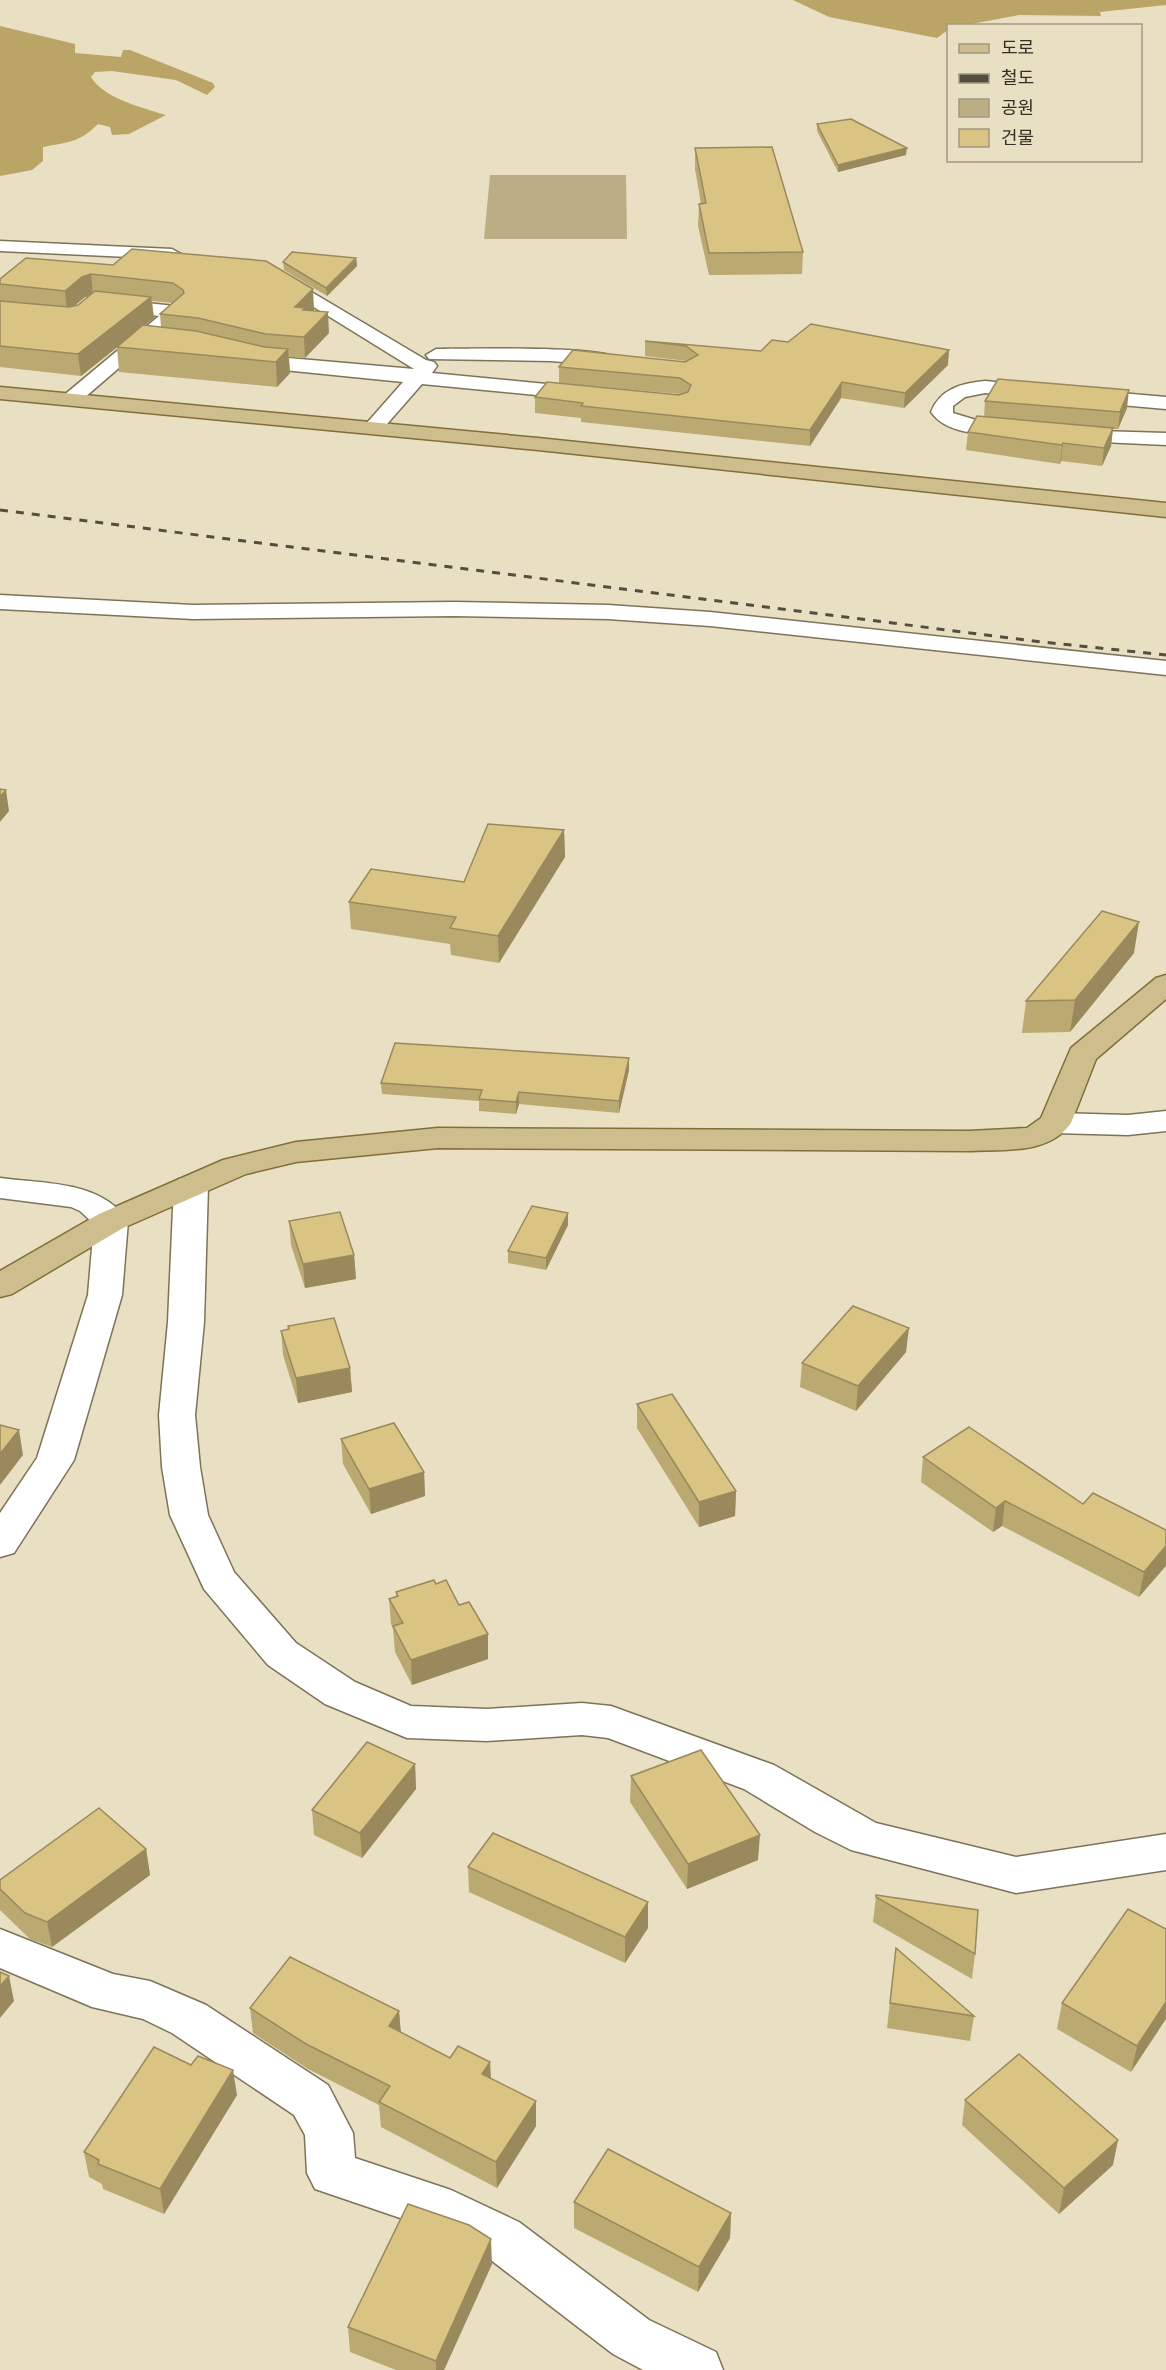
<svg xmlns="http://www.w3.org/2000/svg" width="1166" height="2370" viewBox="0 0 1166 2370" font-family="Commissioner,'Noto Sans KR',sans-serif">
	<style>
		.green { fill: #bbad84 }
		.forest { fill: #bba566 }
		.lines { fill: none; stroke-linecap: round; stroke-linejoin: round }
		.minor-casing { stroke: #7c7359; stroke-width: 3 }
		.major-casing { stroke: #826f37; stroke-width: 3 }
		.minor { fill: #fff; fill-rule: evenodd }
		.major { fill: #cebe8d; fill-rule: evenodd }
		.rail { stroke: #534e40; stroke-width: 3; stroke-dasharray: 8 8; stroke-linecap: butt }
		.wall { fill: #bba972; fill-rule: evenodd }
		.shaded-wall { fill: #99895c }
		.building { fill: #dac484; stroke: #99895c; stroke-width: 1.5 }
	</style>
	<rect width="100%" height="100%" fill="#e9e0c3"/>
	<polygon class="green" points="490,175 626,175 627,239 484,239"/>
	<g class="forest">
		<polygon points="793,0 1166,0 1166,5 1100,12 1101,16 1019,15 966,25 948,26 948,30 937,38 829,17"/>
		<path d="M0 26 75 44V53L121 57 123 50H130L213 83 215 87 207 95 176 80 112 71 95 72 91 77C103 98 143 108 166 115L129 134 112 135 110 127 98 124C79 143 68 142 43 147V161L32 170 0 176Z"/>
	</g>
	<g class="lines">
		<g class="minor-casing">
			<g id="minor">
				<polygon points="0,241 172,249 181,254 172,259 0,251"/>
				<polygon points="276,271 426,360 434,362 437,366 432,373 587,388 594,390 597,394 594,398 587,400 422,384 380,432 366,432 363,428 366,424 403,382 244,366 234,360 244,354 414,369 270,280 267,276 270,272"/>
				<polygon points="109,299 175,306 184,312 77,404 63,404 60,400 63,396 159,316 102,309 100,305 102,301"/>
				<path d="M436 349C462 349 610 345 621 360L611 366 551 361 429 359 426 355Z"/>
				<path d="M985 381 1166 397V409L985 393 965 397 953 406V413L976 420 1025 426 1028 430 1025 434 1018 436C991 434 948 437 931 412 940 389 962 383 985 381Z"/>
				<polygon points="1066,430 1166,433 1166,445 1059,440 1056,436 1059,432"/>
				<polygon points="0,595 193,605 454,602 608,605 710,612 1166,661 1166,675 710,626 608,619 454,616 193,619 0,609"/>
				<polygon points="1166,1111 1166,1131 1128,1135 1055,1133 1044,1130 1039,1123 1044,1116 1055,1113 1128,1115"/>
				<polygon points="191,1176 203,1179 208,1186 204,1322 195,1415 200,1467 208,1515 234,1572 296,1643 355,1682 411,1706 487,1709 582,1703 611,1706 774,1765 876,1823 1016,1857 1166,1834 1166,1870 1016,1893 851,1850 815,1832 744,1789 608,1738 582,1735 487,1741 407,1738 325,1704 268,1665 204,1589 170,1515 162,1467 159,1415 168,1322 174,1186 179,1179"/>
				<path d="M0 1178C44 1184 100 1180 128 1221L122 1295 74 1460 14 1553 0 1557V1513L37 1458 88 1295 94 1224 80 1211 71 1207 0 1198Z"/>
				<polygon points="0,1929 113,1974 150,1981 206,2005 328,2085 353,2133 355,2158 451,2190 519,2222 649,2320 716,2352 723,2370 643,2370 613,2354 483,2254 421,2225 315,2189 307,2173 305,2135 294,2115 172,2033 143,2019 92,2007 0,1968"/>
			</g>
		</g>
		<g class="major-casing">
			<g id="major">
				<polygon points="0,387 538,438 1166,503 1166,517 538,450 0,399"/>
				<path d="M1166 975V999L1096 1059 1071 1123C1049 1155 1003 1149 969 1151L438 1148 296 1162 246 1174 123 1228 12 1294 0 1297V1271L99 1214 223 1160 296 1142 438 1128 969 1131 1027 1128 1041 1118 1071 1048 1156 978Z"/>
			</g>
		</g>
		<use href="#minor" class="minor"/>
		<use href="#major" class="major"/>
		<polyline class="rail" points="0,510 1042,642 1166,655"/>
	</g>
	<g class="wall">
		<polygon points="817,124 906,155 838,172 817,131"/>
		<polygon points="695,148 803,252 802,274 709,275 698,226 699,204 701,204 695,169"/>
		<polygon points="356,258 357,266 327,296 284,270 283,262"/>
		<path d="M113 265 314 310H313L329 333 305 358 289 357 290 373 277 387 119 372 117 347 81 376 0 367V279ZM89 296 78 305 74 306 85 297ZM152 301 172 303 160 314 161 327 144 325 154 318Z"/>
		<polygon points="645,341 761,351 948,365 904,408 841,398 810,446 581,422 581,418 535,413 535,397 680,394 559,383 559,367 686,361 645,356"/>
		<polygon points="985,401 1127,408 1118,429 1113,429 1111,446 1102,466 1061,461 1060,464 966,450 968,432 984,417"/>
		<polygon points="564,830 565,857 499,963 451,955 450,944 351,929 349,902 464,882"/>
		<polygon points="1134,953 1070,1032 1022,1033 1026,1001"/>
		<polygon points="629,1070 619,1113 519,1104 516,1114 479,1111 479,1101 382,1094 381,1083"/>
		<polygon points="289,1221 354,1255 356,1279 305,1288 291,1245"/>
		<polygon points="568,1225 546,1270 508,1263 508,1251"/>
		<polygon points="288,1326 350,1368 352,1392 298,1403 283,1355 281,1331 289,1329"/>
		<polygon points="906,1352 856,1411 800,1387 802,1363"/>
		<polygon points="637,1404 736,1491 735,1516 699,1527 637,1428"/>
		<polygon points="341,1439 424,1472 425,1496 371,1514 343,1464"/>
		<polygon points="923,1457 1083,1504 1166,1530 1139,1597 1002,1526 993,1532 921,1482"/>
		<polygon points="436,1584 488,1659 412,1685 395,1652 393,1629 391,1624 389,1599 396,1597 396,1592"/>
		<polygon points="415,1764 416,1789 362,1858 314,1835 312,1810"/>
		<polygon points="631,1776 758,1860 687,1889 630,1802"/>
		<polygon points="146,1849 150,1875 52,1947 30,1939 0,1910 0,1880"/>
		<polygon points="468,1867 648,1928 625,1963 469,1892"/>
		<polygon points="876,1897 975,1954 972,1979 873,1922"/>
		<polygon points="1166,1929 1131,2072 1057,2029 1062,2003"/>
		<polygon points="896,1948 974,2016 970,2041 887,2028"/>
		<polygon points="250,2008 399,2011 401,2033 450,2058 490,2062 491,2078 536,2126 497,2188 381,2127 379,2105 308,2069 253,2033"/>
		<polygon points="237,2095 164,2214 103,2189 102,2184 89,2177 84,2152"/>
		<polygon points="965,2100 1113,2165 1059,2214 962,2125"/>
		<polygon points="574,2202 731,2213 730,2238 698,2292 574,2228"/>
		<polygon points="492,2264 444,2370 396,2370 350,2352 348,2327"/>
	</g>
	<g class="shaded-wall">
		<polygon points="907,148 906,155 838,172 838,165"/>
		<polygon points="356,258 357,266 327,296 326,288"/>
		<polygon points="91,274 93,295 85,297 67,312 65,291 82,277"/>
		<polygon points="313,289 314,310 306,318 295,307"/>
		<polygon points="151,297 154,318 81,376 78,354"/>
		<polygon points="328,312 329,333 305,358 304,337"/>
		<polygon points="288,349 290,373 277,387 276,362"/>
		<polygon points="949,350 948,365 904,408 905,393"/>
		<polygon points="842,382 841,398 810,446 810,430"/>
		<polygon points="1129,390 1127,408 1118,429 1120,412"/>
		<polygon points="1113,428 1111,446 1102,466 1104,448"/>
		<polygon points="1063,443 1061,461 1060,464 1062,445"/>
		<polygon points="6,790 9,811 0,822 0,797"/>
		<polygon points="564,830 565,857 499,963 498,936"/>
		<polygon points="1139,922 1134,953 1070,1032 1075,1000"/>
		<polygon points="629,1058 629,1070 619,1113 619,1101"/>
		<polygon points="519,1092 519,1104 516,1114 516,1102"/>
		<polygon points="568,1213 568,1225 546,1270 546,1258"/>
		<polygon points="354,1255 356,1279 305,1288 303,1264"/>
		<polygon points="909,1328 906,1352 856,1411 858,1386"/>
		<polygon points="350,1368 352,1392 298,1403 296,1378"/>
		<polygon points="19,1430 23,1455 0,1485 0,1454"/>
		<polygon points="424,1472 425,1496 371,1514 369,1489"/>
		<polygon points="736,1491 735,1516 699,1527 699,1502"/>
		<polygon points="1005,1501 1002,1526 993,1532 996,1508"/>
		<polygon points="1166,1546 1166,1566 1139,1597 1144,1572"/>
		<polygon points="488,1634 488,1659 412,1685 411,1660"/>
		<polygon points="415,1764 416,1789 362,1858 360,1833"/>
		<polygon points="760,1835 758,1860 687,1889 688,1864"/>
		<polygon points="146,1849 150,1875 52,1947 47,1922"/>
		<polygon points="648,1902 648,1928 625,1963 625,1937"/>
		<polygon points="9,1976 14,2001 0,2018 0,1986"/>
		<polygon points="1166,2002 1166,2019 1131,2072 1137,2046"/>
		<polygon points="399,2011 401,2037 389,2026"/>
		<polygon points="490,2062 491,2087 482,2074"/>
		<polygon points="233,2070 237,2095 164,2214 160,2189"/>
		<polygon points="536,2101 536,2126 497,2188 496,2162"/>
		<polygon points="1118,2140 1113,2165 1059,2214 1064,2188"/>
		<polygon points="731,2213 730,2238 698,2292 699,2267"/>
		<polygon points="491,2239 492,2264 444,2370 436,2370 436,2361"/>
	</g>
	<g class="building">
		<polygon points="851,119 907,148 838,165 817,124"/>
		<polygon points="772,147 803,252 709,253 699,204 706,203 695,148"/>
		<polygon points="132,249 266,261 313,289 295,307 305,308 303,310 328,312 304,337 266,334 198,318 160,314 184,293 183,290 173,283 91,274 82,277 65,291 0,284 0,279 26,258 113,265"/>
		<polygon points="292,252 356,258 326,288 283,262"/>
		<polygon points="95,291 151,297 78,354 0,346 0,301 69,307 78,305"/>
		<polygon points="811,324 949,350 905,393 842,382 810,430 581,406 583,403 535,397 547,382 679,395 688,392 691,385 680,378 559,367 573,350 685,362 698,355 686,346 645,341 761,351 772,340 788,342"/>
		<polygon points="143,325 196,331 265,347 288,349 276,362 117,347"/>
		<polygon points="998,379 1129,390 1120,412 985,401"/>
		<polygon points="977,416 1113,428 1104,448 1063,443 1062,445 968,432"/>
		<polygon points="0,789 6,790 0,797"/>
		<polygon points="488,824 564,830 498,936 450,928 456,917 349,902 371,869 464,882"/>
		<polygon points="1102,911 1139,922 1075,1000 1026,1001"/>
		<polygon points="395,1043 629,1058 619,1101 519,1092 516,1102 479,1099 482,1090 381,1083"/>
		<polygon points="532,1206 568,1213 546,1258 508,1251"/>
		<polygon points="340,1212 354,1255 303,1264 289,1221"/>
		<polygon points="853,1306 909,1328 858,1386 802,1363"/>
		<polygon points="334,1318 350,1368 296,1378 281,1331 289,1329 288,1326"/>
		<polygon points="672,1394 736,1491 699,1502 637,1404"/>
		<polygon points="394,1423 424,1472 369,1489 341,1439"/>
		<polygon points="0,1425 19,1430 0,1454"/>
		<polygon points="969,1427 1083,1504 1093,1493 1166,1530 1166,1546 1144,1572 1005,1501 996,1508 923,1457"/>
		<polygon points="434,1580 436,1584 446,1580 459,1605 469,1602 488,1634 411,1660 393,1626 403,1623 389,1599 398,1596 396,1592"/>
		<polygon points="367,1742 415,1764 360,1833 312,1810"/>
		<polygon points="701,1750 760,1835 688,1864 631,1776"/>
		<polygon points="99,1808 146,1849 47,1922 25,1913 0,1889 0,1880"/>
		<polygon points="493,1833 648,1902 625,1937 468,1867"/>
		<polygon points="876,1895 978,1910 975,1954 876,1897"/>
		<polygon points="1128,1909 1166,1929 1166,2002 1137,2046 1062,2003"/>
		<polygon points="896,1948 974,2016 890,2003"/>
		<polygon points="290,1957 399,2011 389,2026 450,2058 458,2046 490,2062 482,2074 536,2101 496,2162 379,2102 390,2086 306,2044 250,2008"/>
		<polygon points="0,1972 9,1976 0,1986"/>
		<polygon points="154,2047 191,2065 198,2056 233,2070 160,2189 98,2164 99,2160 84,2152"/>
		<polygon points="1019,2054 1118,2140 1064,2188 965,2100"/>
		<polygon points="608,2149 731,2213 699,2267 574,2202"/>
		<polygon points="408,2204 469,2225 491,2239 436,2361 348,2327"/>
	</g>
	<rect x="947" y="24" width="195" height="138" fill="#e9e0c3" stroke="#a09983" stroke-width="1.5"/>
	<rect x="959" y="44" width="30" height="9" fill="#cebe8d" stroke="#a09983" stroke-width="1.5"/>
	<text x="1001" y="54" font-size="18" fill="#332f24">도로</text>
	<rect x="959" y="74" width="30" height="9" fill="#534e40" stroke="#a09983" stroke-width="1.5"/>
	<text x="1001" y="84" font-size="18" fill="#332f24">철도</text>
	<rect x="959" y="99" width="30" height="18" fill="#bbad84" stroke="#a09983" stroke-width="1.5"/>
	<text x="1001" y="114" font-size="18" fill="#332f24">공원</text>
	<rect x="959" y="129" width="30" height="18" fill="#dac484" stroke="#a09983" stroke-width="1.5"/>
	<text x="1001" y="144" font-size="18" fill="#332f24">건물</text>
</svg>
